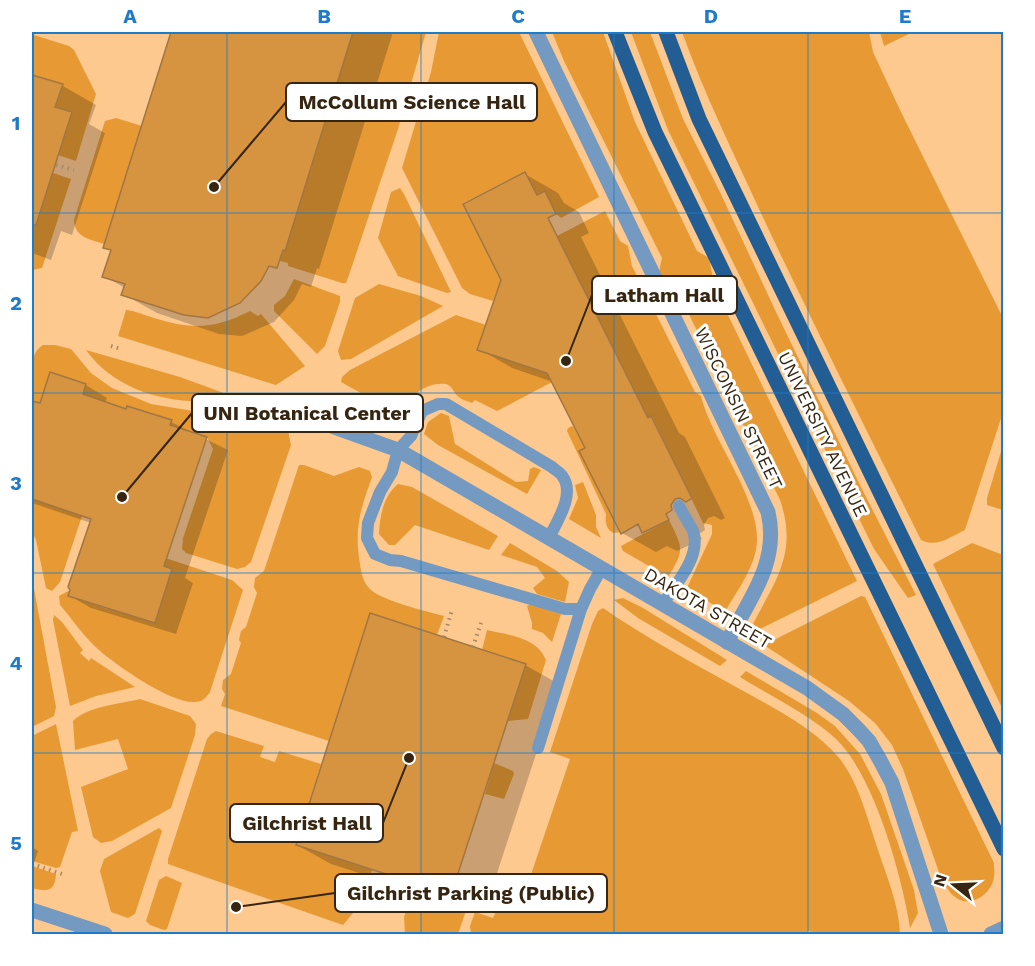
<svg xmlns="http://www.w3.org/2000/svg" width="1035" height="966" viewBox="0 0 1035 966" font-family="'Work Sans',sans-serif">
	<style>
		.built { fill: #fdc98f }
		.green { fill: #e79a34 }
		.shadow { fill: #0003 }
		.building { fill: #d69441; stroke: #a07644; stroke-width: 1.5 }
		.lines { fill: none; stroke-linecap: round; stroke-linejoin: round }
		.path { stroke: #a58868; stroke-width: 4; stroke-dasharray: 1.5 4.5; stroke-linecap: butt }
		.service { stroke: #749ac1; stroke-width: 12 }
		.minor { stroke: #749ac1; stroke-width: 15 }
		.primary { stroke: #225e94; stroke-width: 15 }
		.grid { fill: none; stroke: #1e7bc8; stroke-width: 1.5; stroke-opacity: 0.55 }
		.labels { text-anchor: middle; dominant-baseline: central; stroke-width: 6; stroke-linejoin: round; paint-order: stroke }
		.street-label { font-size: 18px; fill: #362510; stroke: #fff }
		.leader { fill: none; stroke: #362510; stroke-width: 2 }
		.callout-dot { fill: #362510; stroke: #fff; stroke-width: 2 }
		.callout { fill: #fff; stroke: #362510; stroke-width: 2 }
		.callout-label { font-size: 20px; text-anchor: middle; font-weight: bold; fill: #362510 }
		.neatline { fill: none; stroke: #1e7bc8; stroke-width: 2 }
		.grid-label { font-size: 20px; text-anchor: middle; font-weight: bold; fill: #1e7bc8 }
	</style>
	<rect width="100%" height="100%" fill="#fdd7ae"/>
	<rect class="built" x="32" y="32" width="971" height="902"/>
	<g class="green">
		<polygon points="353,32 426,32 398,129 349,275 346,283 342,283 288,266 288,263 280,261"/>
		<polygon points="439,32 519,32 599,197 561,218 556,214 545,191 537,195 525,172 463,203 501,280 493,301 470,294 462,288 402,168 431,72"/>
		<path d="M552 32H603L635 122 697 251 709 258 713 278 711 280 857 581 758 630 753 624C776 580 798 552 780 500L677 290 668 286 659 272 662 258 564 61Z"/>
		<polygon points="631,32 650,32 683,119 719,190 777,314 863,491 916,595 908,598 874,549 668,130"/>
		<path d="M682 32H869L873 52 901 112 1003 318V412L965 530C950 537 937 548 921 540 867 431 812 322 760 211 733 152 704 93 682 32Z"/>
		<polygon points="880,32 913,32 884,46"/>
		<polygon points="34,35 69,46 74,50 96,94 76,161 58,155 72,113 55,107 63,85 32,75 32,36"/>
		<path d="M116 118 142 126 104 244C90 239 75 238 74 220L105 121Z"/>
		<polygon points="53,173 71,179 42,268 32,270 32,215 38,216"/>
		<polygon points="400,188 404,194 451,292 447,293 398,276 378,238 391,192"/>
		<path d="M605 211 620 241 628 246 632 266 695 392 701 396C712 442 765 504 756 550 751 573 736 592 725 612L687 588 712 534V525L703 523 652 416 648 418 557 236Z"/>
		<polygon points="294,279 340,296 340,302 325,346 317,354 274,311 274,305 285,296"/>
		<polygon points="379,284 421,296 443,306 351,359 341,360 338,351 355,298"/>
		<path d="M126 310C136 311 144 315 154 318 193 330 214 329 250 311L258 316 261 314 305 366 276 385 118 336Z"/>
		<path d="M456 315 486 325 477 350 547 373 552 382 497 411 475 400 472 403C468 401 462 400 459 397 454 394 453 386 446 384 423 381 403 402 396 421L386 423 381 420 368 397 341 382 342 377 350 370Z"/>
		<path d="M43 345H55L71 349 91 373 112 388 151 404 199 412 256 403 288 412 289 436 291 445 251 562 245 567 237 569 186 553 182 549 183 538 213 449 207 437 170 425 171 420 127 406 126 409 83 395 86 384 50 372 40 403 32 401C32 384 26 355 43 345Z"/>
		<path d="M86 350 180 377 232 396C225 401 215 400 206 401 161 403 112 387 86 350Z"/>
		<polygon points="441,413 449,416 455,444 516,482 528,481 530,469 534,467 541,470 527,494 438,445 424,434 428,422"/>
		<path d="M573 426 585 448 580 451 620 532 614 533C606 530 605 522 606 514L567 431 568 428Z"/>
		<polygon points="1003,445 1003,510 987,505 987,498"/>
		<path d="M299 465H304L334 476 359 467 370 471 372 477C360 511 354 528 360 564 361 573 363 582 370 589 382 601 426 611 444 616L437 635 370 613 329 741 221 706 225 694 222 689 223 680 231 674 241 643 239 640 241 631 246 627 257 593 254 587 255 578 264 571Z"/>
		<polygon points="583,482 596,515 596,527 601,538 569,519 578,498 575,485"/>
		<path d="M398 484 412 487 498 536 489 550 415 525 395 545H389L379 534C380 515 383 497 398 484Z"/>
		<polygon points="32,499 82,516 60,582 52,591 46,588 36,540 32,532"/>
		<path d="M669 520C683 548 685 550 668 577L623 551 621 546Z"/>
		<polygon points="510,543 557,571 569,582 565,602 537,594 533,588 545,578 537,567 501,555"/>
		<polygon points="972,543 1003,555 1003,710 933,564"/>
		<path d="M129 546 232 580 243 590 210 692C206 698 202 702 195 702 172 704 117 666 99 650 84 637 73 620 60 605L59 596 70 590 68 596 107 609 121 570 116 610 155 623 172 569 133 556Z"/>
		<polygon points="32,578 56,707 54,716 32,727"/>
		<path d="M861 596 865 597 994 863C994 867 995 873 994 877 992 893 973 907 958 899 951 895 947 888 942 881L903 769 892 745 875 723 849 701 764 645Z"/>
		<polygon points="623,598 643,608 727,660 720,666 638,618 614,600"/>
		<polygon points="531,604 561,614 552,642 543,633 532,629 532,623 527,606"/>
		<path d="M603 608C645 637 691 662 736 687 772 707 813 727 840 759 859 784 867 817 877 847 886 875 899 904 900 934H812L810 931 802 934H471L470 926 475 912 493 918 498 906 518 913 570 759 550 752 592 624 598 611Z"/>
		<polygon points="54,615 62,622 83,650 80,653 89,661 91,658 135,687 96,696 70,706 53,620"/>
		<path d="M487 630C508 635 537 637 546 660L528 719 508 721 526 664 482 650Z"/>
		<path d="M746 671 817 713 835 726 860 754 881 794 914 890 918 913 910 928C902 876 874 775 836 739 812 716 769 695 740 677Z"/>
		<path d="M140 699 190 716 196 724 195 735 171 808 112 841 101 843 93 837 81 787 128 769 118 739 75 750 73 721C88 706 120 704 140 699Z"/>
		<polygon points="56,724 78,831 72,832 60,867 56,868 32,861 32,736"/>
		<polygon points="216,731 264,746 260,757 275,762 279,751 321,764 296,845 372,870 358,907 343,925 168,864 168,859 207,739 211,734"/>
		<polygon points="494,763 513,771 514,774 504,799 485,794"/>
		<polygon points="159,828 162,831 135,914 128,918 111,912 100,871 104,859"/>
		<path d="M32 866 56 874C55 892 47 892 32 888Z"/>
		<polygon points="166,876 182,883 167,929 164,930 150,925 146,921 159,880"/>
		<polygon points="415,884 469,902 458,934 405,934 404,917"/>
	</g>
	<g class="shadow">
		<polygon points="172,32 393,32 319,269 317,268 311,287 302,284 294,300 274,322 242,336 219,334 157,313 123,294 125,288 104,276 112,251 105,247"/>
		<polygon points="32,76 63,86 96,105 89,124 105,133 72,235 61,231 51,260 32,253"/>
		<polygon points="525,174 558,193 564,203 579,212 589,233 581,237 679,433 685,437 725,518 721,520 714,516 708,518 704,525 705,530 699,534 702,539 677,551 667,546 656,552 622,533 587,449 553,382 512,368 479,349 502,279"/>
		<polygon points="51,374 86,385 107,398 105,403 171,422 228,450 185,578 193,583 176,634 91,608 70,596 91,523 32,503 32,402 41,405"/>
		<polygon points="525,665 559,684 484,913 331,864 297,845"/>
		<polygon points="32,847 38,851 32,869"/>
	</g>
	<g class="building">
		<polygon points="171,32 353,32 285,251 283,250 277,268 269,266 261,281 240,303 208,318 184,315 121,295 125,284 102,277 111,250 103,248"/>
		<polygon points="32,75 63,84 55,107 72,112 36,225 32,225"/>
		<polygon points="525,172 537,195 545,191 556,214 548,218 648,418 651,416 692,498 686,502 680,498 675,499 671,505 672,510 666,514 669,520 642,533 638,524 621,534 579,451 585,448 547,373 477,350 501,280 463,204"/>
		<polygon points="50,372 86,384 83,394 126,409 127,406 172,420 170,425 207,437 164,566 172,569 155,623 68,596 70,590 68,587 91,519 32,499 32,401 40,403"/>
		<polygon points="370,613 526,664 451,895 296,845"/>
	</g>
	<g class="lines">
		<g class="path">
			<polyline points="56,165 74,170"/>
			<polyline points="111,346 121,349"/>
			<polyline points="444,637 452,610"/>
			<polyline points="473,647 482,620"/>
			<polyline points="32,864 62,874"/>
		</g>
		<g class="service">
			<path d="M549 538C557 521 575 495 563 477 561 473 555 470 552 467L446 404H438L422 411 411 436 398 450 392 472 380 492 368 523 367 538 375 554 390 560 401 561 565 609H581"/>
			<path d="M663 604C675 585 702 556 693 531 689 523 683 514 679 506"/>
			<polyline points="538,748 581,609 590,589 602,568"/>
		</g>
		<g class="minor">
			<path d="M536 32 768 512C780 562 749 600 727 642"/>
			<polyline points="334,427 398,450 807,688 843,714 858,729 869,741 881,762 892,783 941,934"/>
			<polyline points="32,910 105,934"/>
			<polyline points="991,934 1004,928"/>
		</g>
		<g class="primary">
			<polyline points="615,32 655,132 1004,849"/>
			<polyline points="666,32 699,119 1004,748"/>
		</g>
	</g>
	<path class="grid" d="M227 32V934M421 32V934M614 32V934M808 32V934M32 213H1004M32 393H1004M32 573H1004M32 753H1004"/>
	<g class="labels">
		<g class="street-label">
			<text transform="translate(739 408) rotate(64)">WISCONSIN STREET</text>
			<text transform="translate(823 434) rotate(64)">UNIVERSITY AVENUE</text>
			<text transform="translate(708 608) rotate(30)">DAKOTA STREET</text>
		</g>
	</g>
	<path class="leader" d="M214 187L286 102M566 361L592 295M122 497L192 413M409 758L383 823M236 907L335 893"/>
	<g class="callout-dot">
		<circle cx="214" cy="187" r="6"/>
		<circle cx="566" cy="361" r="6"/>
		<circle cx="122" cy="497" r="6"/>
		<circle cx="409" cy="758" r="6"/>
		<circle cx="236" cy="907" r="6"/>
	</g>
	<g class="callout">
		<rect x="286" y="83" width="251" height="38" rx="6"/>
		<rect x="592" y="276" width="145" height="38" rx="6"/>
		<rect x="192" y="394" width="231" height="38" rx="6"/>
		<rect x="230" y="804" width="153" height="38" rx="6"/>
		<rect x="335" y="874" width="272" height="38" rx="6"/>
	</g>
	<g class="callout-label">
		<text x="412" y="109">McCollum Science Hall</text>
		<text x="664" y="302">Latham Hall</text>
		<text x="307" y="420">UNI Botanical Center</text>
		<text x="307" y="830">Gilchrist Hall</text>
		<text x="471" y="900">Gilchrist Parking (Public)</text>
	</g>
	<rect width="1035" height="966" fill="none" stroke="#ffffff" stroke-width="66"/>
	<g transform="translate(954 885) rotate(288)" stroke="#ffffff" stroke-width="4.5" paint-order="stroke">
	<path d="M0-4.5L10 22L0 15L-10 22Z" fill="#362510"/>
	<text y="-9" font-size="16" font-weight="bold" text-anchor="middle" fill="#362510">N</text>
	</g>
	<rect x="33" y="33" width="969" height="900" class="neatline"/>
	<g class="grid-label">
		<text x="130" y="23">A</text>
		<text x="324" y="23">B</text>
		<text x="518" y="23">C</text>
		<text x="711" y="23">D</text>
		<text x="905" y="23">E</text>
		<text x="16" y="130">1</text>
		<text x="16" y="310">2</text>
		<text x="16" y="490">3</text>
		<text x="16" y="670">4</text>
		<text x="16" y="850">5</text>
	</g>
</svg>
